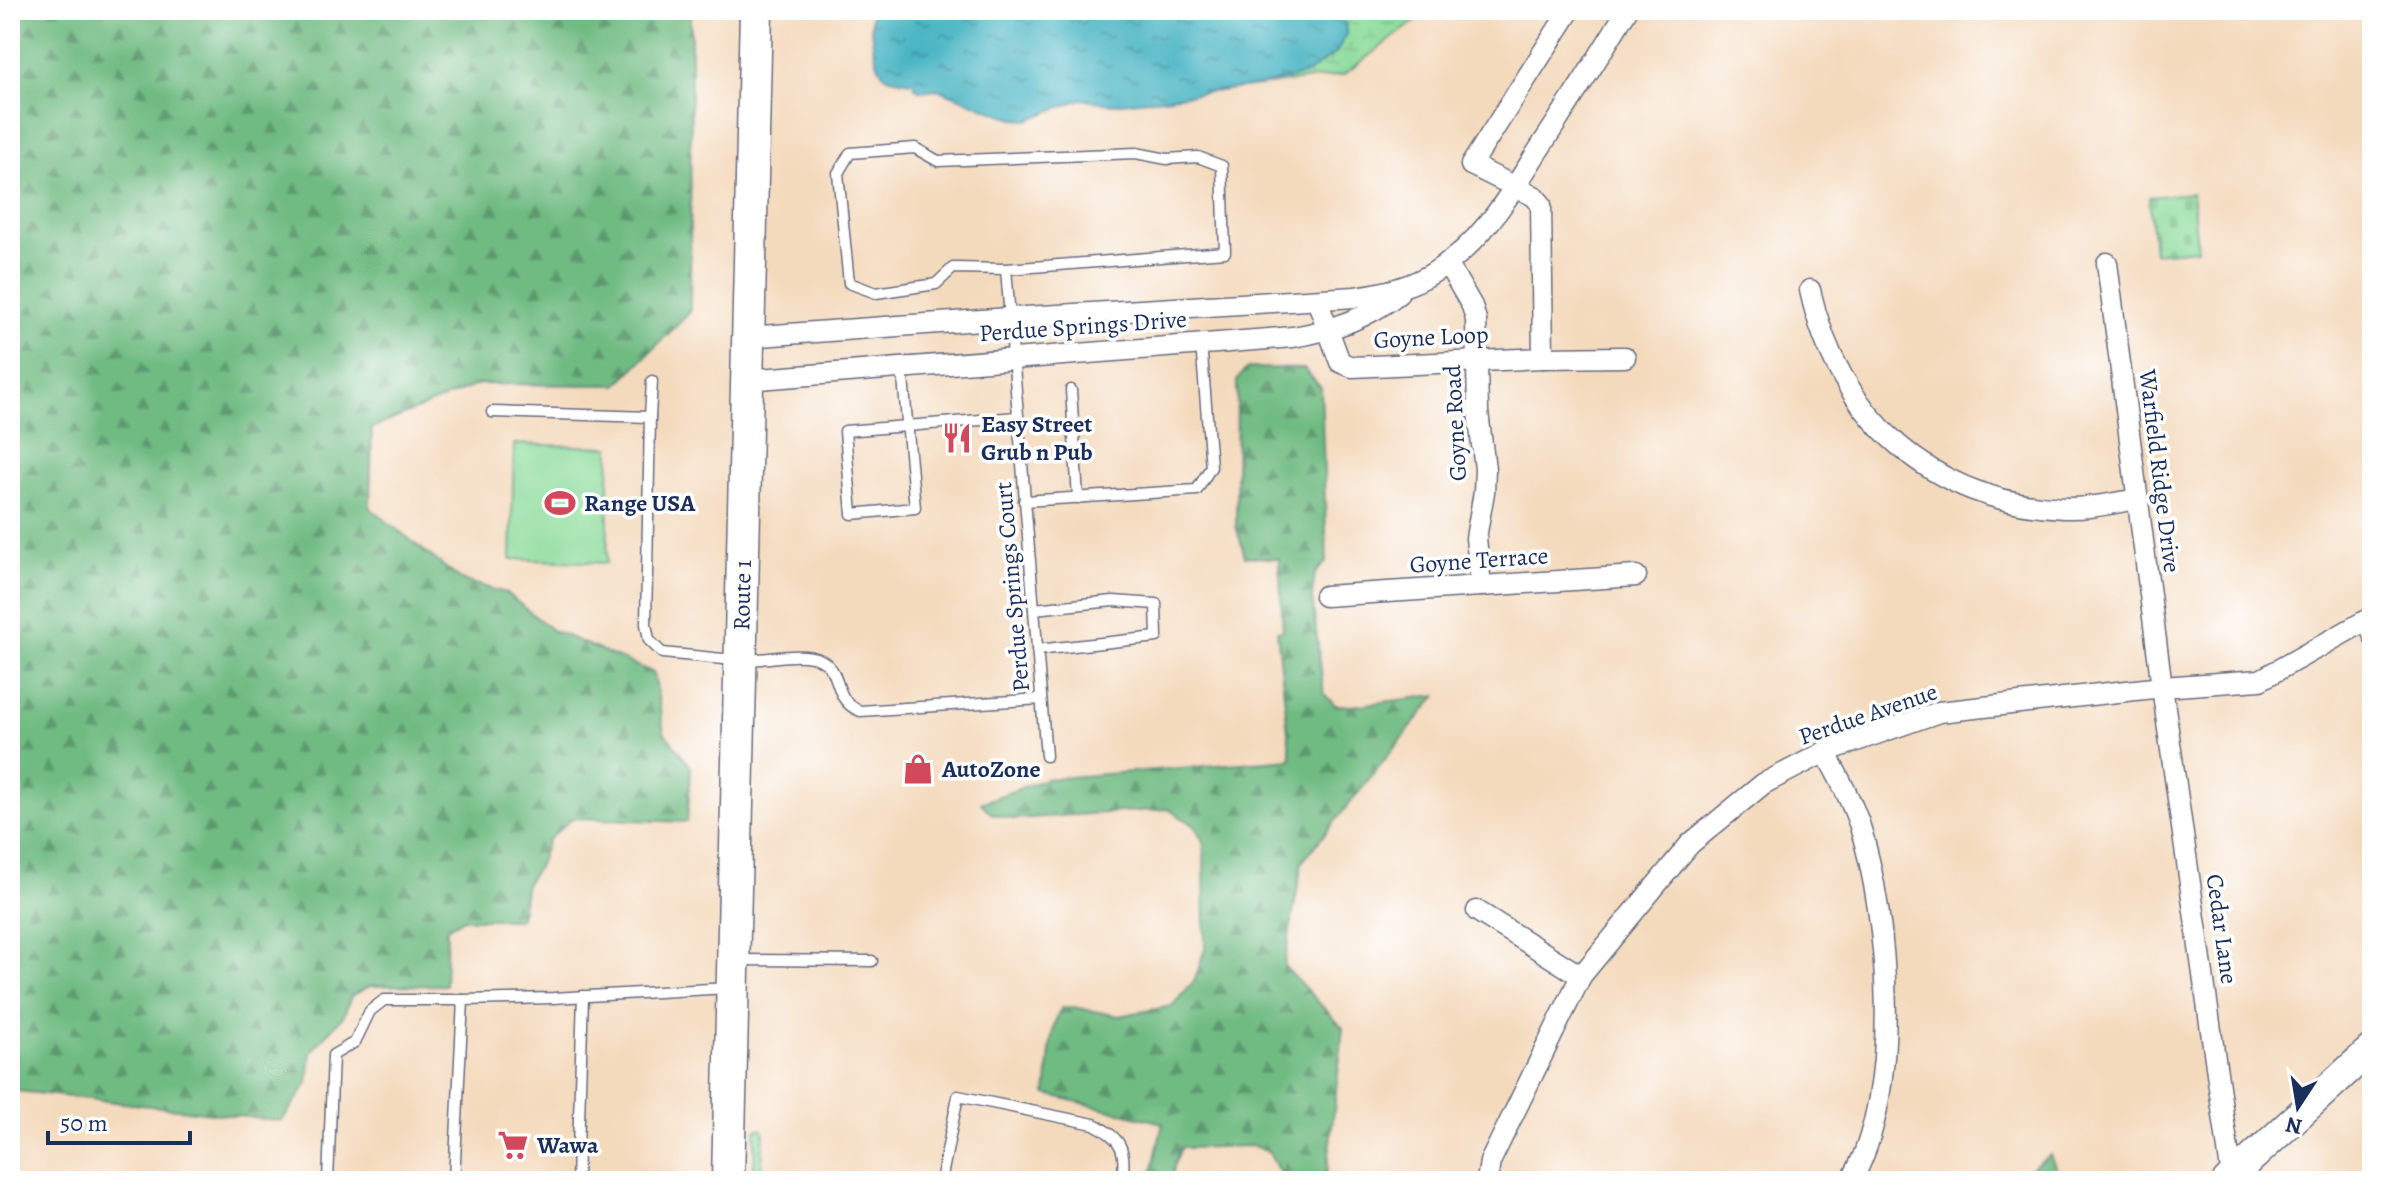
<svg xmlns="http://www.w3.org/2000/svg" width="2382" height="1191" viewBox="0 0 2382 1191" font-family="Alegreya,serif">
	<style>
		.grass { fill: url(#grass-tufts); stroke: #53857c; stroke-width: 2 }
		.forest { fill: url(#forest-firs); stroke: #467570; stroke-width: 2 }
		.wetland { fill: url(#wetland-marsh); stroke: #53857c; stroke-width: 2 }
		.cemetery { fill: url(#cemetery-stones); stroke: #53857c; stroke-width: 2 }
		.pitch { fill: #8bdb9a; stroke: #53857c; stroke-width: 2 }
		.water { fill: url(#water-ripples); stroke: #317290; stroke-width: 2 }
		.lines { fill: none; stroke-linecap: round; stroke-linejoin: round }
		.lane-casing { stroke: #676b7f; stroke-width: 13 }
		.street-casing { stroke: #676b7f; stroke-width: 23 }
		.secondary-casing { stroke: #676b7f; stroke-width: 31 }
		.primary-casing { stroke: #676b7f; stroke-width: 35 }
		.lane { stroke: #fff; stroke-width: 10 }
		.street { stroke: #fff; stroke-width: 20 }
		.secondary { stroke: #fff; stroke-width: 28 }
		.primary { stroke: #fff; stroke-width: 32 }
		.labels { text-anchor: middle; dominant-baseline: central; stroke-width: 7; stroke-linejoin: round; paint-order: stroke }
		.street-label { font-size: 24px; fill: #1b2f5e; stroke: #fff }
		.poi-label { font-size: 24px; font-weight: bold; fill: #1b2f5e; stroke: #fff; text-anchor: start }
	</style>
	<defs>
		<pattern id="grass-tufts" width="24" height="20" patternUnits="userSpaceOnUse" patternTransform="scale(2)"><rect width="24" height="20" fill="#8bdb9a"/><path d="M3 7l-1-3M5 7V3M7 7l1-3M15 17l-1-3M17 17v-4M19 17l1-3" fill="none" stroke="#77bc87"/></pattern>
		<pattern id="forest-firs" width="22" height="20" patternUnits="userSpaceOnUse" patternTransform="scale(2)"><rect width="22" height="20" fill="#70bb82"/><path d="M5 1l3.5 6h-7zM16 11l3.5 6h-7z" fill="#5b986e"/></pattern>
		<pattern id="wetland-marsh" width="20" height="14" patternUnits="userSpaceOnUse" patternTransform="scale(2)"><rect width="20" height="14" fill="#8bdb9a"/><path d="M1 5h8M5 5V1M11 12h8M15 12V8" fill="none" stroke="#77bc87"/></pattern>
		<pattern id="cemetery-stones" width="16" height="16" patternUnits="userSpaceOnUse" patternTransform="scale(2)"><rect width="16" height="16" fill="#8bdb9a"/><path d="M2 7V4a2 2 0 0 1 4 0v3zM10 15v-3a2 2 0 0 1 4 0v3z" fill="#77bc87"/></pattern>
		<pattern id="water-ripples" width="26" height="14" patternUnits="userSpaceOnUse" patternTransform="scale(2)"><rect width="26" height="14" fill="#47b4c2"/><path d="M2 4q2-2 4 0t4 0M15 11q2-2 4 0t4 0" fill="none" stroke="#3a93a1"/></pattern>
	</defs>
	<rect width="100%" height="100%" fill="#fff"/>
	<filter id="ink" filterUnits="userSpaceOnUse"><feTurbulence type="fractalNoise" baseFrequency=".0125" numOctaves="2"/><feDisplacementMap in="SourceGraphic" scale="16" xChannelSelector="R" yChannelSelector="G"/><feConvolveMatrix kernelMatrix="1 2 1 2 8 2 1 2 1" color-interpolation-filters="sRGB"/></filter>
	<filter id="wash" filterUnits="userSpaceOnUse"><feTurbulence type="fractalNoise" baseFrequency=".006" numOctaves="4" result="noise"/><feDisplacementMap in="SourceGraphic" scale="32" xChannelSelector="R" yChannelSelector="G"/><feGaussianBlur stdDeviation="1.8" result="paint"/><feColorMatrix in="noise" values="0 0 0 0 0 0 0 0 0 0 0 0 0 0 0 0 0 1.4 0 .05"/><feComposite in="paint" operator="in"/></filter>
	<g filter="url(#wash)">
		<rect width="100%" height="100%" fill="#f4dabd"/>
		<polygon class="grass" points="761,1128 764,1131 761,1181 754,1181 755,1133 756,1130"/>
		<g class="forest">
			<polygon points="10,10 691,10 690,312 617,385 479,384 372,428 370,508 461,580 506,593 552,630 654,673 664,732 691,767 687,822 572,818 548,840 539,865 526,883 520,919 462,919 447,928 445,985 370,986 351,996 344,1015 311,1052 308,1083 282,1121 10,1090"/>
			<path d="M1247 368 1304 369 1321 388 1327 561 1315 573 1312 597 1324 694 1335 705 1352 706 1437 695 1302 862 1284 966 1343 1028 1326 1181H1282V1177L1268 1151 1253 1146 1181 1148 1175 1162 1171 1181H1150L1163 1123 1046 1094C1049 1071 1049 1024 1062 1008L1073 1007 1119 1016 1172 1006 1195 980 1205 948 1204 843 1195 826 1168 809 1012 819 991 813 981 803 1045 779 1291 759 1277 631 1283 630 1279 559 1245 556 1236 526 1237 380Z"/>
			<polygon points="2050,1155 2061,1181 2012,1181"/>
		</g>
		<polygon class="wetland" points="1344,10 1430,10 1343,75 1259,86 1306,74 1346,34"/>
		<polygon class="cemetery" points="2192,193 2197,249 2154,253 2149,197"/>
		<polygon class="pitch" points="514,444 610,447 607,563 511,559"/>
		<path class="water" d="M871 10H1344L1346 34 1336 53 1306 74 1259 86 1114 104 1081 99 1028 120 1014 119 937 89 921 91 915 88 914 82C906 81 896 80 888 77 873 71 870 25 871 10Z"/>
	</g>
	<g filter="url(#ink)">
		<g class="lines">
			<g class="lane-casing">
				<g id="lane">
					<polyline points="1006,269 953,268 936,284 876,293 849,283 838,173 850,153 915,148 938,161 1136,153 1167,159 1198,157 1222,166 1225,252 1006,269 1046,756"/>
					<polyline points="902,367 915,508 852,514 845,431 1017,417"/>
					<polyline points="1071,390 1078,498"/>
					<path d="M492 412 650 417 646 624 649 640 662 653C688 655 715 659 741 660 764 661 801 650 821 660 844 672 831 699 860 711L1041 699"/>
					<polyline points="650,417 652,381"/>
					<polyline points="1024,501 1197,490 1211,467 1201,343"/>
					<polyline points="1034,609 1113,601 1156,604 1157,637 1037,650"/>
					<polyline points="2363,624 2372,644"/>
					<polyline points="737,960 872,961"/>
					<polyline points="328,1181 333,1055 355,1042 370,1011 384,1000 463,1000"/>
					<polyline points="454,1181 463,1000 553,998 728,988"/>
					<polyline points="577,1181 583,996"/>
					<path d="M941 1181 958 1096 1094 1124C1121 1138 1127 1149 1122 1181"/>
				</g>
			</g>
			<g class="street-casing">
				<g id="street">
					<polyline points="1447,263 1472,306 1476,320 1478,412 1485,469 1484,492 1476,538 1481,586"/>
					<polyline points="2107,263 2162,687 2232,1178"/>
					<path d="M1810 290C1838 417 1932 503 2064 508 2089 509 2113 503 2137 499"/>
					<polyline points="1317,300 1340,362 1352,367 1543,358 1541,204 1534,196 1471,165 1570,10"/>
					<path d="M747 337 1009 318 1355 297C1384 293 1412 287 1436 271 1486 240 1514 187 1545 140 1573 97 1601 54 1627 10"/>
					<polyline points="1543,358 1625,357"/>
					<path d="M746 380 1293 337C1330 331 1368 318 1398 294"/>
					<polyline points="1325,596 1636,576"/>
					<path d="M1825 752C1838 775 1850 798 1859 823 1889 918 1903 1092 1851 1181"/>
					<polyline points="1477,911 1581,976"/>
					<polyline points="1487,1181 1490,1162 1581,976 1690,844 1763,784 1825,752 1939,712 2162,687 2260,680 2372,617"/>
				</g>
			</g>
			<g class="secondary-casing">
				<polyline id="secondary" points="2227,1181 2372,1048"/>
			</g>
			<g class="primary-casing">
				<g id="primary">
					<path id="s1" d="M728 1181 756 10"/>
				</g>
			</g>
			<use href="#lane" class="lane"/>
			<use href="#street" class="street"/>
			<use href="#secondary" class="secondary"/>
			<use href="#primary" class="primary"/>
		</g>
	</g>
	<defs>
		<g id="restaurant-bare" transform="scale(2.4)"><path d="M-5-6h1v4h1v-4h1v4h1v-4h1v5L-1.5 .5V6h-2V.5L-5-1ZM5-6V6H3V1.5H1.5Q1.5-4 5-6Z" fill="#d1495b" stroke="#fff" stroke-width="2.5" paint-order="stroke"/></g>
		<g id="stadium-bare" transform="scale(2.4)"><path d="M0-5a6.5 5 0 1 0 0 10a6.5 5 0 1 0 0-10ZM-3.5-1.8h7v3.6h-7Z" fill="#d1495b" stroke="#fff" stroke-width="2.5" paint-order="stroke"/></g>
		<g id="shop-bare" transform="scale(2.4)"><path d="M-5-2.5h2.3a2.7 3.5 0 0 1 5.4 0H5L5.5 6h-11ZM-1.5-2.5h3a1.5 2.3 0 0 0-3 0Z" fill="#d1495b" stroke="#fff" stroke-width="2.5" paint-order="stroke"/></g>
		<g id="supermarket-bare" transform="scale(2.4)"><path d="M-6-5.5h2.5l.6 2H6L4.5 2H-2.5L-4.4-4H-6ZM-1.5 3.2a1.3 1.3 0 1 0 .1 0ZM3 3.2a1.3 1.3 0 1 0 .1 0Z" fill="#d1495b" stroke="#fff" stroke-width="2.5" paint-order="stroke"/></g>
	</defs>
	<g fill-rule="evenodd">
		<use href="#restaurant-bare" x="957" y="438"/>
		<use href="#stadium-bare" x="560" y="503"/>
		<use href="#shop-bare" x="918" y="769"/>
		<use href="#supermarket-bare" x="513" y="1145"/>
	</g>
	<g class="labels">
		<g class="street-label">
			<text transform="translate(1083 326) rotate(-4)">Perdue Springs Drive</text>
			<text transform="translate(1431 337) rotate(-3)">Goyne Loop</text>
			<text transform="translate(1455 423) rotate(-93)">Goyne Road</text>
			<text transform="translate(2160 471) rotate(83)">Warfield Ridge Drive</text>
			<text transform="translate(1479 560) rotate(-4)">Goyne Terrace</text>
			<text transform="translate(1012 587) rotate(-95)">Perdue Springs Court</text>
			<text stroke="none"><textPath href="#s1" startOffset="586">Route 1</textPath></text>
			<text transform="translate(1868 714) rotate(-19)">Perdue Avenue</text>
			<text transform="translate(2222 929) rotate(82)">Cedar Lane</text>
		</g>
		<g class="poi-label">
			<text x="981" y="424">Easy Street<tspan x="981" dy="28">Grub n Pub</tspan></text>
			<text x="584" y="503">Range USA</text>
			<text x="942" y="769">AutoZone</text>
			<text x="537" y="1145">Wawa</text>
		</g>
	</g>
	<rect width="2382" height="1191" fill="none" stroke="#fff" stroke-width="40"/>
	<g transform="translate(2298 1107) rotate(192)" stroke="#ffffff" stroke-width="6" paint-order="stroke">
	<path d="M0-6L14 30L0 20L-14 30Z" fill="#1b2f5e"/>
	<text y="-12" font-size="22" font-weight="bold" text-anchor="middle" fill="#1b2f5e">N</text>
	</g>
	<path d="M48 1131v12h142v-12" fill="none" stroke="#1b2f5e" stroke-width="4"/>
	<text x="60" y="1131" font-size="24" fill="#1b2f5e" stroke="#ffffff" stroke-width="6" paint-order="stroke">50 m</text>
</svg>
